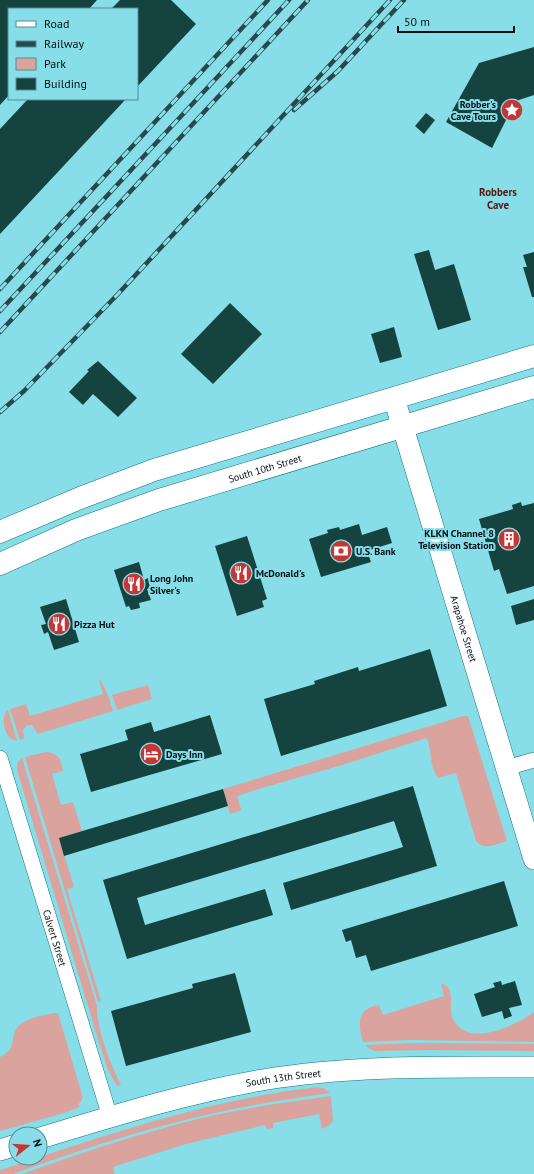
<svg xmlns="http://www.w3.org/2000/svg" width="534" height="1174" viewBox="0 0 534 1174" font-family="'PT Sans',sans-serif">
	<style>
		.green { fill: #dba39d }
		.building { fill: #15433f }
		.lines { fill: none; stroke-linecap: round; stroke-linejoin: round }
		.street-casing { stroke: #10757f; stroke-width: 16 }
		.secondary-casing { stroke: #10757f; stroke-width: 22 }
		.primary-casing { stroke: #10757f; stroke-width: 23 }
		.street { stroke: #fff; stroke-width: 15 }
		.secondary { stroke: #fff; stroke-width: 21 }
		.primary { stroke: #fff; stroke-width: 22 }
		.rail-casing { stroke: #26484e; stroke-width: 4.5 }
		.rail { stroke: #88dee8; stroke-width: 3; stroke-dasharray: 9; stroke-linecap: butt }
		.labels { text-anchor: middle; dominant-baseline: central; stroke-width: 4; stroke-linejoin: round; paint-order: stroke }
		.poi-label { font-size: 10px; font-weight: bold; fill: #000f13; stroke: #88dee8; text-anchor: start }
		.street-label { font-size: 10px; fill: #000f13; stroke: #88dee8 }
		.neighbourhood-label { font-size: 11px; font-weight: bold; fill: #5a1615; stroke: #88dee8 }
	</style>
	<rect width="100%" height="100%" fill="#88dee8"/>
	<g class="green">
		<polygon points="100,679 108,695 113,711 38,734 32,725 27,725 23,730 24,738 20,740 10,709 26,704 30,716 103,694 99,680"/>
		<polygon points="148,685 152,699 117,710 112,695"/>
		<path d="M8 710 17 741 11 739C4 733 0 716 8 710Z"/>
		<path d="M463 716H468L507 841C496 844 484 851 476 841L456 773 438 778C429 766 432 751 427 738L342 765 262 788 237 796 241 809 240 811 230 814 223 789Z"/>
		<path d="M46 752C59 753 61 759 63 771L52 774 61 805 73 802 82 831 59 838 74 887 67 889 101 1001 98 1002 25 757Z"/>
		<path d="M22 758 97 1006C96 1027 111 1066 121 1085L117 1086 108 1070 96 1033 17 770 18 762Z"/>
		<path d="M443 984C456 989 448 1007 452 1017 466 1050 515 1026 534 1012V1042L412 1040 363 1042C358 1025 356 1008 379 1005L383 1015 444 996 441 985Z"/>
		<path d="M54 1013H58L83 1098 78 1105 80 1107 64 1113 0 1131V1057C18 1048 9 1040 17 1028 23 1019 43 1015 54 1013Z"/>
		<polygon points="412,1043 534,1044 534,1051 429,1050 375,1051 368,1048 365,1045"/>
		<path d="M319 1087 325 1089 330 1093C289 1099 249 1105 210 1114 143 1129 77 1151 13 1174H0V1170C104 1136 208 1099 319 1087Z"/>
		<path d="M331 1096 333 1121 328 1126 322 1129 319 1114 273 1123V1128L267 1129 265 1125 186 1144 113 1167 115 1174H22C81 1153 140 1133 202 1118 244 1108 287 1102 331 1096Z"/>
	</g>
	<g class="building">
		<polygon points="0,0 97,0 89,9 9,9 9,95 0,105"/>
		<polygon points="120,0 171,0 196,24 137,87 137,9 111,9"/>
		<polygon points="534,47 534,95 510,103 508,106 512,108 492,148 446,122 479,63"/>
		<polygon points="28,99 126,99 0,234 0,129"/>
		<polygon points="426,113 435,120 424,134 415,126"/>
		<polygon points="429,250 435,270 454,264 471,320 438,330 414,254"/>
		<polygon points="534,252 534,297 532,297 523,267 527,267 523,255"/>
		<polygon points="230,303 262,334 213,384 181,354"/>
		<polygon points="394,327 402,357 380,363 371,334"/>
		<polygon points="98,361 137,398 118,417 93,394 83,405 69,392 89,371 87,370"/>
		<polygon points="521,502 522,506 534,503 534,586 507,594 499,569 494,571 479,519 513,509 512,505"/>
		<polygon points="359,524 362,535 387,527 392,543 367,551 371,562 321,577 309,539 328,533 327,530 339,527 340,530"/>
		<polygon points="247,536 267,599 262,601 264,607 237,616 215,546"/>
		<polygon points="139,562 144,580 148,578 150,588 147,589 151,600 139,603 140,608 131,610 129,606 126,607 114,570"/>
		<polygon points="66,599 79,642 54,650 48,632 44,634 41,625 46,624 40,607"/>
		<polygon points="534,599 534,620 516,625 511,606"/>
		<polygon points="430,649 447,706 281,756 264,699 315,684 314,681 358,667 359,671"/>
		<polygon points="210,715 222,754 91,792 80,754 128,740 125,730 151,722 154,732"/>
		<polygon points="413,786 437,866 291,910 283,883 403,847 394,821 137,898 145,925 265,889 273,915 127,959 103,880"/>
		<polygon points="223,789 228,806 64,856 59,838"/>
		<polygon points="504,881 518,926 371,971 366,955 356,958 351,940 346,942 342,930"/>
		<polygon points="235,973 251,1032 126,1066 111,1011 193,988 192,984"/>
		<polygon points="501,981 502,985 515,981 522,1005 509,1008 512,1016 504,1019 502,1011 482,1017 474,994 495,987 493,983"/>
	</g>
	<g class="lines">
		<g class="street-casing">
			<g id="street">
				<path id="s1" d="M0 758 110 1117"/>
				<polyline points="506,768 534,760"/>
			</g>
		</g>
		<g class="secondary-casing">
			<g id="secondary">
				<path id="s2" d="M394 398 534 859"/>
				<path id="s3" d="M40 1138C113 1116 186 1093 262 1080 352 1065 443 1067 534 1067"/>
				<polyline points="0,1150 16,1145"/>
			</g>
		</g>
		<g class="primary-casing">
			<g id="primary">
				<polyline points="0,532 80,498 154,470 534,356"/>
				<path id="s4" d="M0 564 76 530 159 500 534 387"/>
			</g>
		</g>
		<use href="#street" class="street"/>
		<use href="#secondary" class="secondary"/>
		<use href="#primary" class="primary"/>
		<g class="rail-casing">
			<g id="rail">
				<polyline points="294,110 338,71 404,0"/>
				<polyline points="0,289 268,0"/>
				<polyline points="0,311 289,0"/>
				<polyline points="0,332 308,0"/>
				<polyline points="0,412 24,391 118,294 390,0"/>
			</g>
		</g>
		<use href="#rail" class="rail"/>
	</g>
	<defs>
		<g id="sight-disc" transform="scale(1.15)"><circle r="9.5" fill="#c53635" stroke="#88dee8"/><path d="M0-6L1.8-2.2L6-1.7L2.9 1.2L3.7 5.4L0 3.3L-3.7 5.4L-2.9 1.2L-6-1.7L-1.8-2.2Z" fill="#fff"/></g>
		<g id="building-disc" transform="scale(1.15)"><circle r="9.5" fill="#c53635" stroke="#88dee8"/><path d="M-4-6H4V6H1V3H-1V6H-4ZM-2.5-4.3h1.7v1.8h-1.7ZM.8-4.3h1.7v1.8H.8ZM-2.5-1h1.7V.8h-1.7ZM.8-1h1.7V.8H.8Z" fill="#fff"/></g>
		<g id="bank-disc" transform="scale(1.15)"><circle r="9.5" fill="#c53635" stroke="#88dee8"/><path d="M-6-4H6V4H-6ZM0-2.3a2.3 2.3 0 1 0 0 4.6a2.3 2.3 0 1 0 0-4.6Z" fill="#fff"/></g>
		<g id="restaurant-disc" transform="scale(1.15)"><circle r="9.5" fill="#c53635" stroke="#88dee8"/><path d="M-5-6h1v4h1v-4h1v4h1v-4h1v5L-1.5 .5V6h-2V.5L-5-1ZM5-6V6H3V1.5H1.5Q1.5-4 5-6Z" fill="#fff"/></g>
		<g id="hotel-disc" transform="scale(1.15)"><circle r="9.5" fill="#c53635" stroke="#88dee8"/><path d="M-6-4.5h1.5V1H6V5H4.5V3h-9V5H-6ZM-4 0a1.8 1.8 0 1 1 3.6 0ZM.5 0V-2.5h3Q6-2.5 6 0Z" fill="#fff"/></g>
	</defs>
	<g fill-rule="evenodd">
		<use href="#sight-disc" x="512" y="110"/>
		<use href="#building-disc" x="509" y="539"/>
		<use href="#bank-disc" x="341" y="551"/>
		<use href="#restaurant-disc" x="241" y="573"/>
		<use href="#restaurant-disc" x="134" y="584"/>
		<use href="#restaurant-disc" x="59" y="624"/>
		<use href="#hotel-disc" x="151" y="754"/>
	</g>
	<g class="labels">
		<g class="poi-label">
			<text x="496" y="104" text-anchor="end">Robber's<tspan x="496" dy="12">Cave Tours</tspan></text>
			<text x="494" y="533" text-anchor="end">KLKN Channel 8<tspan x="494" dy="12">Television Station</tspan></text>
			<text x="356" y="551">U.S. Bank</text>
			<text x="256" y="573">McDonald's</text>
			<text x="150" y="578">Long John<tspan x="150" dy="12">Silver's</tspan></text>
			<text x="74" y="624">Pizza Hut</text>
			<text x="166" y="754">Days Inn</text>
		</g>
		<g class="street-label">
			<text stroke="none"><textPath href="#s4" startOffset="282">South 10th Street</textPath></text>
			<text stroke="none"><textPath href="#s2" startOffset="241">Arapahoe Street</textPath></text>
			<text stroke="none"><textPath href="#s1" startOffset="188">Calvert Street</textPath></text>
			<text stroke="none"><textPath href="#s3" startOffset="251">South 13th Street</textPath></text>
		</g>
		<g class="neighbourhood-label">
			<text x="498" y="192">Robbers<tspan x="498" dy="13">Cave</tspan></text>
		</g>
	</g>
	<rect x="8" y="8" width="130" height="92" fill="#88dee8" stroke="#528b93"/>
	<rect x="16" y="21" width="20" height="6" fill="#ffffff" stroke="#528b93"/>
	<text x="44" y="28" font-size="12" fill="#000f13">Road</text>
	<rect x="16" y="41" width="20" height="6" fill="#26484e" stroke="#528b93"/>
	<text x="44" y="48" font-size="12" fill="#000f13">Railway</text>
	<rect x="16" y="58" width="20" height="12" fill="#dba39d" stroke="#528b93"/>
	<text x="44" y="68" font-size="12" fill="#000f13">Park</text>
	<rect x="16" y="78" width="20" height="12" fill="#15433f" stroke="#528b93"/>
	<text x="44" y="88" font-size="12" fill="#000f13">Building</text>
	<g transform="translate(28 1146) rotate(73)"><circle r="19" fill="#88dee8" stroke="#528b93"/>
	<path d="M0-3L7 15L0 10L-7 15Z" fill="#c53635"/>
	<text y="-6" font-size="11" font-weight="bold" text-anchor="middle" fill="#000f13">N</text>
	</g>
	<path d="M398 26v6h116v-6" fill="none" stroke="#000f13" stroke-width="2"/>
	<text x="404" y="26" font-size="12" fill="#000f13" stroke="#88dee8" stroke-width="3" paint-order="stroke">50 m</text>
</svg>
